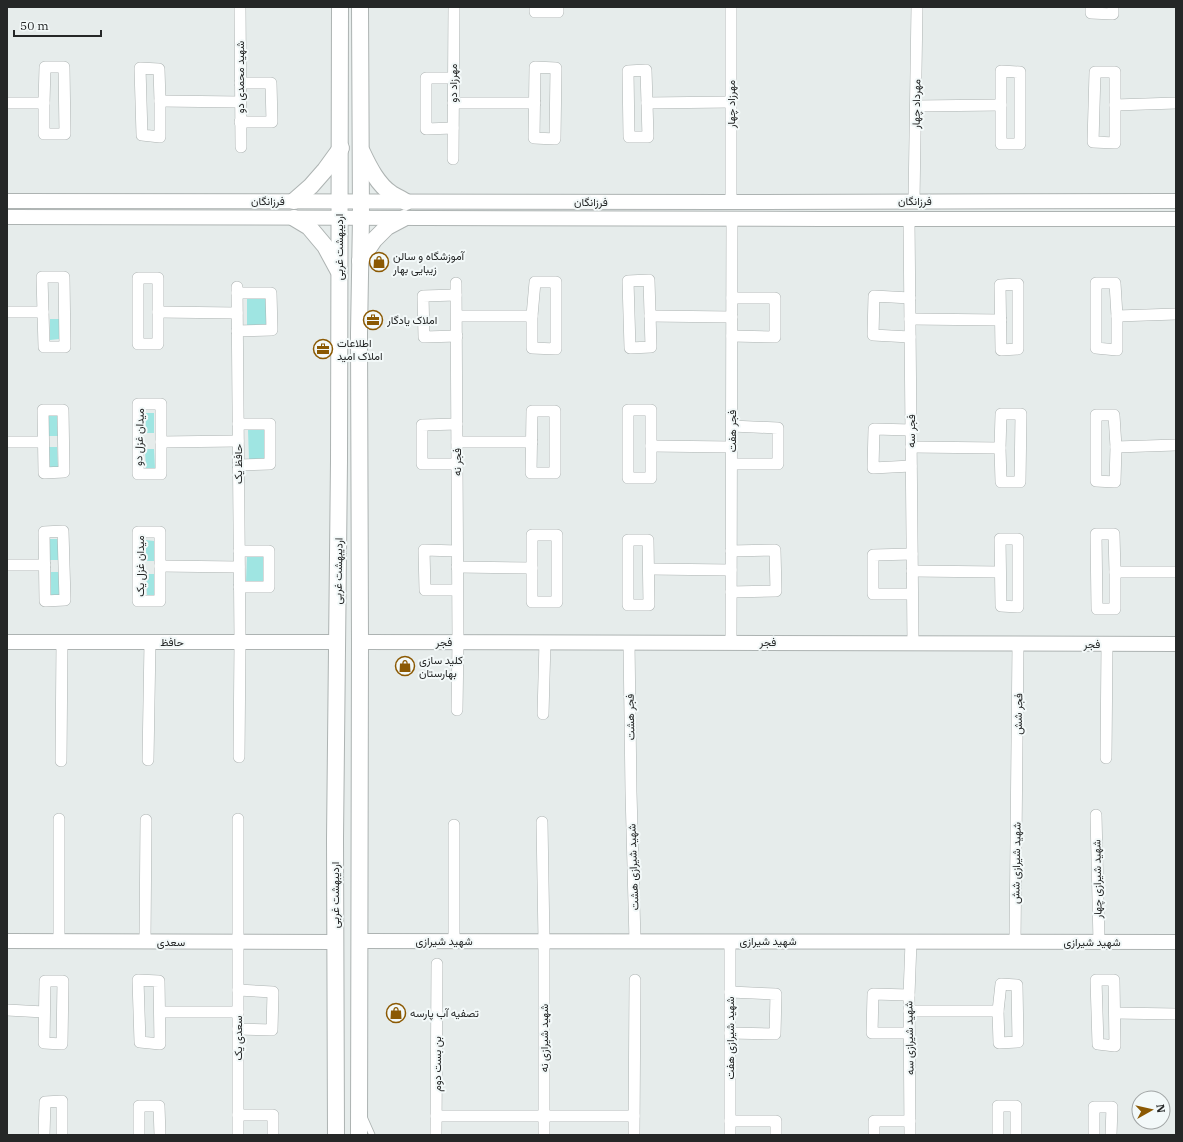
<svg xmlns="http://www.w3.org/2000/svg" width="1183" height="1142" viewBox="0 0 1183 1142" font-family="'IBM Plex Serif',Vazirmatn,serif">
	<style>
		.green { fill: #9fe5e2 }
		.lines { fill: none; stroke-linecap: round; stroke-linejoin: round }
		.service-casing { stroke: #adb3b2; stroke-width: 7 }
		.minor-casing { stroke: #adb3b2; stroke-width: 12 }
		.tertiary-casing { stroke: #adb3b2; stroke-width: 16 }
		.secondary-casing { stroke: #adb3b2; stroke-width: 18 }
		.service { stroke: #fff; stroke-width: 5.5 }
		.minor { stroke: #fff; stroke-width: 11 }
		.tertiary { stroke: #fff; stroke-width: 14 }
		.secondary { stroke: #fff; stroke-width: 16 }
		.labels { text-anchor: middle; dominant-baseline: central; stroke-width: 4; stroke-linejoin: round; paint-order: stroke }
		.street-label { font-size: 11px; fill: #252727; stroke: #f3f9f9 }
		.poi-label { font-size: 11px; fill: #252727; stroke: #f3f9f9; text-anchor: start }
	</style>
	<rect width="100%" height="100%" fill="#e6eceb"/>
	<g class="green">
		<rect x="247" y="297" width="19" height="30"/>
		<polygon points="50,319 59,319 59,339 50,340"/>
		<polygon points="145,413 154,413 154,433 146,433"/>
		<polygon points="49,416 57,416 58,436 49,436"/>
		<polygon points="248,430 266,430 267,459 249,460"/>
		<polygon points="48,447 57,447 58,467 49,467"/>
		<polygon points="145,449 154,449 155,469 146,470"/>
		<polygon points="49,539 58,539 59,560 50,560"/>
		<polygon points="145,540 154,541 155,561 146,561"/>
		<polygon points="247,555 267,555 266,584 246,583"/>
		<polygon points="51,572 59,572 60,597 51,597"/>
		<polygon points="146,574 155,574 156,595 147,595"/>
	</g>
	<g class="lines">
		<g class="service-casing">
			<polyline id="service" points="364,1117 372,1135"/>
		</g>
		<g class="minor-casing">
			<g id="minor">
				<polyline points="240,7 241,147"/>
				<polyline points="535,7 535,12 558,12 558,7"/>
				<polyline points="731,7 731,202"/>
				<polyline points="1091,7 1091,13 1113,14 1113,7"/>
				<polygon points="45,67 64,67 65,134 44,134 44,103"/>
				<polygon points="535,67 556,68 555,139 534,138"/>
				<polygon points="140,68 159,69 160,101 160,137 142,135"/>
				<polygon points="646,70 648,137 629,137 628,71"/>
				<polygon points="1001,71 1020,72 1020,144 1001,144"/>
				<polygon points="1095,72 1115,72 1115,143 1093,142"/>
				<polyline points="240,83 271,83 272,122 240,122"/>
				<polyline points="160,101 240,102"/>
				<polyline points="7,103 44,103"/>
				<polyline points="453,103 535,103"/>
				<polyline points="647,103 731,102"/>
				<polyline points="1115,105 1176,103"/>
				<polyline points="916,106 1001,105"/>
				<polyline points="453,128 426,129 426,78 453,78"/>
				<polyline points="453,159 454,7"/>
				<polyline points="914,201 917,7"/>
				<polyline points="909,219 913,643"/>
				<polygon points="42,277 64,277 65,347 44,347"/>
				<rect x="138" y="278" width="20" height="66"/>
				<polygon points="649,280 651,347 630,348 628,281"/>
				<polygon points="535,282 556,282 556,349 532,348 532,316"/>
				<polyline points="456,283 458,642 457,710"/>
				<polygon points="1096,283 1115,283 1117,316 1117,350 1096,348"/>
				<polygon points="1018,284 1018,349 1001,350 1000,285"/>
				<polyline points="237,287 240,642 239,757"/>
				<polyline points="237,293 271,293 272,330 237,331"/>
				<polyline points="456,295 423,296 424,337 457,336"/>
				<polyline points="910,298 874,296 873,335 910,337"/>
				<polyline points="7,312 43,312"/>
				<polyline points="158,312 237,313"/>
				<polyline points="457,316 532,316"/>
				<polyline points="650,316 732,317"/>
				<polyline points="1117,316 1176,314"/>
				<polyline points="910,319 1001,320"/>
				<polyline points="732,336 775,337 775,298 732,298"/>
				<rect x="138" y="404" width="23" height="70"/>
				<polygon points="43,410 63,410 64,472 44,473"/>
				<rect x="628" y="410" width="23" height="68"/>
				<polygon points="532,411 555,411 555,473 531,473"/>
				<polygon points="1001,414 1021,414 1020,482 1001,482 1000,448"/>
				<polygon points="1096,415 1114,415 1116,447 1115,482 1096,481"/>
				<polyline points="238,424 270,424 270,464 238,465"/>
				<polyline points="457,424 422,425 422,464 457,464"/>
				<polyline points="911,430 874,429 873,468 911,466"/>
				<polyline points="7,442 43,442"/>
				<polyline points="161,442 238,441"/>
				<polyline points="457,442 532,442"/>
				<polyline points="651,446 732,447"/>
				<polyline points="911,447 1000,448"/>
				<polyline points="1116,447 1176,445"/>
				<polyline points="732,464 778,464 778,428 732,426"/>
				<polygon points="63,531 65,600 45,601 44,532"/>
				<rect x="138" y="532" width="22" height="69"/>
				<polygon points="1096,534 1114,534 1115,572 1115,609 1097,609"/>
				<rect x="532" y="535" width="25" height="67"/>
				<polygon points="1000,539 1018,539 1018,607 1001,606"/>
				<polygon points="628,540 648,540 649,605 628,605"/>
				<polyline points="239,551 269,551 269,587 239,587"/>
				<polyline points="457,551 424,550 425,590 457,590"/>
				<polyline points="912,554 873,555 873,594 912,594"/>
				<polyline points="7,565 45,565"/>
				<polyline points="160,566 239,567"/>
				<polyline points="457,567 532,568"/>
				<polyline points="649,569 731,570"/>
				<polyline points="912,571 1000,572"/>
				<polyline points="1115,572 1176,572"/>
				<polyline points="731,592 776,591 775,550 731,551"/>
				<polyline points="629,642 631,792 635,941"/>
				<polyline points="731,642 732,219"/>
				<polyline points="543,714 545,642"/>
				<polyline points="1106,758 1107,644"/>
				<polyline points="148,760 150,642"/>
				<polyline points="61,761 62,642"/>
				<polyline points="1096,815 1099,942"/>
				<polyline points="59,819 59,941"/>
				<polyline points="542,822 544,941 544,1135"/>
				<polyline points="145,941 146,820"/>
				<polyline points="454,941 454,825"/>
				<polyline points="1015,942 1018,644"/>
				<polygon points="138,980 159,981 160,1044 140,1042"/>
				<polygon points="1096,980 1114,980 1115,1046 1098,1044"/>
				<polygon points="45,981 63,981 62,1044 44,1043"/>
				<polygon points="1001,984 1017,985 1018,1042 999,1043 998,1011"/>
				<polyline points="909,995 873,994 872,1033 909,1033"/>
				<polyline points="7,1010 44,1012"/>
				<polyline points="909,1011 998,1011"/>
				<polyline points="160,1012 238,1012"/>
				<polyline points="1115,1013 1176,1014"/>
				<polyline points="238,1029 272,1030 273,992 238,990"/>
				<polyline points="730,1033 775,1034 776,994 730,992"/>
				<polyline points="238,1115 273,1115 273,1135"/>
				<polyline points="436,1116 634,1116"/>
				<polyline points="730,1121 776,1121 776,1135"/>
				<polyline points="44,1135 45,1102 62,1101 62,1135"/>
				<polyline points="139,1135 139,1106 159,1106 160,1135"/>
				<polyline points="238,1135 238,819"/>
				<polyline points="436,1135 437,964"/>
				<polyline points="634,1135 635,980"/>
				<polyline points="730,1135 730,941"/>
				<polyline points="874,1135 874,1121 910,1121"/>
				<polyline points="910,1135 909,995 911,942"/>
				<polyline points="998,1135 998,1106 1016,1106 1016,1135"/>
				<polyline points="1094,1135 1094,1107 1112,1107 1111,1135"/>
			</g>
		</g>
		<g class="tertiary-casing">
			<g id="tertiary">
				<polyline points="7,201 731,202 1176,201"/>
				<polyline points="7,217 824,219 1176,219"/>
				<polyline points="7,642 337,642"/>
				<polyline points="360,642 1176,644"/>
				<polyline points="7,941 335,942"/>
				<polyline points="359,941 1176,942"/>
			</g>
		</g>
		<g class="secondary-casing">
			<g id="secondary">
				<path d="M362 152C369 167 378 185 392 194 397 197 402 199 406 202"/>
				<polyline points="294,201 311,186 325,170 341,148"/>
				<polyline points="294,218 309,227 325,246 338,270"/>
				<polyline points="360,261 374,240 387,227 404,218"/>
				<polyline points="336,1135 335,839 339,461 340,7"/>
				<polyline points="359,1135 360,642 359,333 361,218 360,7"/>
			</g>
		</g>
		<use href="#service" class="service"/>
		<use href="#minor" class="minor"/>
		<use href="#tertiary" class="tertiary"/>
		<use href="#secondary" class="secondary"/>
	</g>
	<defs>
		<g id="shop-ring" transform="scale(1)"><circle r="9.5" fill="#f3f9f9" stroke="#8b5903" stroke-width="1.5"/><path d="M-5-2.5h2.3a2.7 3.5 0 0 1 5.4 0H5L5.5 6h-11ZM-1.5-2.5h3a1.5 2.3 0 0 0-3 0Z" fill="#8b5903"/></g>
		<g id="office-ring" transform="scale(1)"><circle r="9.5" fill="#f3f9f9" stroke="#8b5903" stroke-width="1.5"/><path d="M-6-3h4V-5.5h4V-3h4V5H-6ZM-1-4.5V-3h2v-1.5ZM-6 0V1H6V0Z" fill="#8b5903"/></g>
	</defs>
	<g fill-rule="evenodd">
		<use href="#shop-ring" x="379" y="262"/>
		<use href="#office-ring" x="373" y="320"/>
		<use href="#office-ring" x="323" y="349"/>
		<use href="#shop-ring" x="405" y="666"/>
		<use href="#shop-ring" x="396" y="1013"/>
	</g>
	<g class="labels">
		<g class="street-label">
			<text transform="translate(240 77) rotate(-90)">شهید محمدی دو</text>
			<text transform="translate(453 83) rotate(-90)">مهرزاد دو</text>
			<text transform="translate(731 104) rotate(-90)">مهرزاد چهار</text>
			<text transform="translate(916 104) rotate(-89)">مهرداد چهار</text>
			<text x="268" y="201">فرزانگان</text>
			<text x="915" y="201">فرزانگان</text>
			<text x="591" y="202">فرزانگان</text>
			<text transform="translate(339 247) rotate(-90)">اردیبهشت غربی</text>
			<text transform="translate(732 431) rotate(-90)">فجر هفت</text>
			<text transform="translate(911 431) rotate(-90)">فجر سه</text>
			<text transform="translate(139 437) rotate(-88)">میدان غزل دو</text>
			<text transform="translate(457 462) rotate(-90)">فجر نه</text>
			<text transform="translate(238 464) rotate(-90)">حافظ یک</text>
			<text transform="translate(140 566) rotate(-90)">میدان غزل یک</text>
			<text transform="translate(338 571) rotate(-89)">اردیبهشت غربی</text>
			<text x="172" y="642">حافظ</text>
			<text x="444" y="642">فجر</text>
			<text x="768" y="642">فجر</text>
			<text x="1092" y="644">فجر</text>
			<text transform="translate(1018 714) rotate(-89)">فجر شش</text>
			<text transform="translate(630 717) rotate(-91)">فجر هشت</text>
			<text transform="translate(1016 863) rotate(-89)">شهید شیرازی شش</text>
			<text transform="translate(633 867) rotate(-92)">شهید شیرازی هشت</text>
			<text transform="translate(1097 879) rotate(-91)">شهید شیرازی چهار</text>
			<text transform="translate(335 895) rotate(-90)">اردیبهشت غربی</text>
			<text x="444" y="941">شهید شیرازی</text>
			<text x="768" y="941">شهید شیرازی</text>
			<text x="171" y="942">سعدی</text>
			<text x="1092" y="942">شهید شیرازی</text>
			<text transform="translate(238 1038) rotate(-90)">سعدی یک</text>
			<text transform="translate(544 1038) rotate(-90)">شهید شیرازی نه</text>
			<text transform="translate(730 1038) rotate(-90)">شهید شیرازی هفت</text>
			<text transform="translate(909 1038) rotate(-91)">شهید شیرازی سه</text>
			<text transform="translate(437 1064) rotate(-90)">بن بست دوم</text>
		</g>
		<g class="poi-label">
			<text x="393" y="256">آموزشگاه و سالن<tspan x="393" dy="13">زیبایی بهار</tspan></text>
			<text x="387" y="320">املاک یادگار</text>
			<text x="337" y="343">اطلاعات<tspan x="337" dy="13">املاک امید</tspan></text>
			<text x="419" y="660">کلید سازی<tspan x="419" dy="13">بهارستان</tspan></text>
			<text x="410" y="1013">تصفیه آب پارسه</text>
		</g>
	</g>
	<rect width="1183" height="1142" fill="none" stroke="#252727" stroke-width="16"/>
	<g transform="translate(1151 1110) rotate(82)"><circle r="19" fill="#f3f9f9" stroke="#a1a5a5"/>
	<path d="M0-3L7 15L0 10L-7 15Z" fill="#8b5903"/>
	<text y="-6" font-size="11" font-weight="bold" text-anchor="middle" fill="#252727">N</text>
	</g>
	<path d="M14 30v6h87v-6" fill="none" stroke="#252727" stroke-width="2"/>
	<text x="20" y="30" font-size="12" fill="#252727" stroke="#f3f9f9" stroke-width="3" paint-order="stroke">50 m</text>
</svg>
